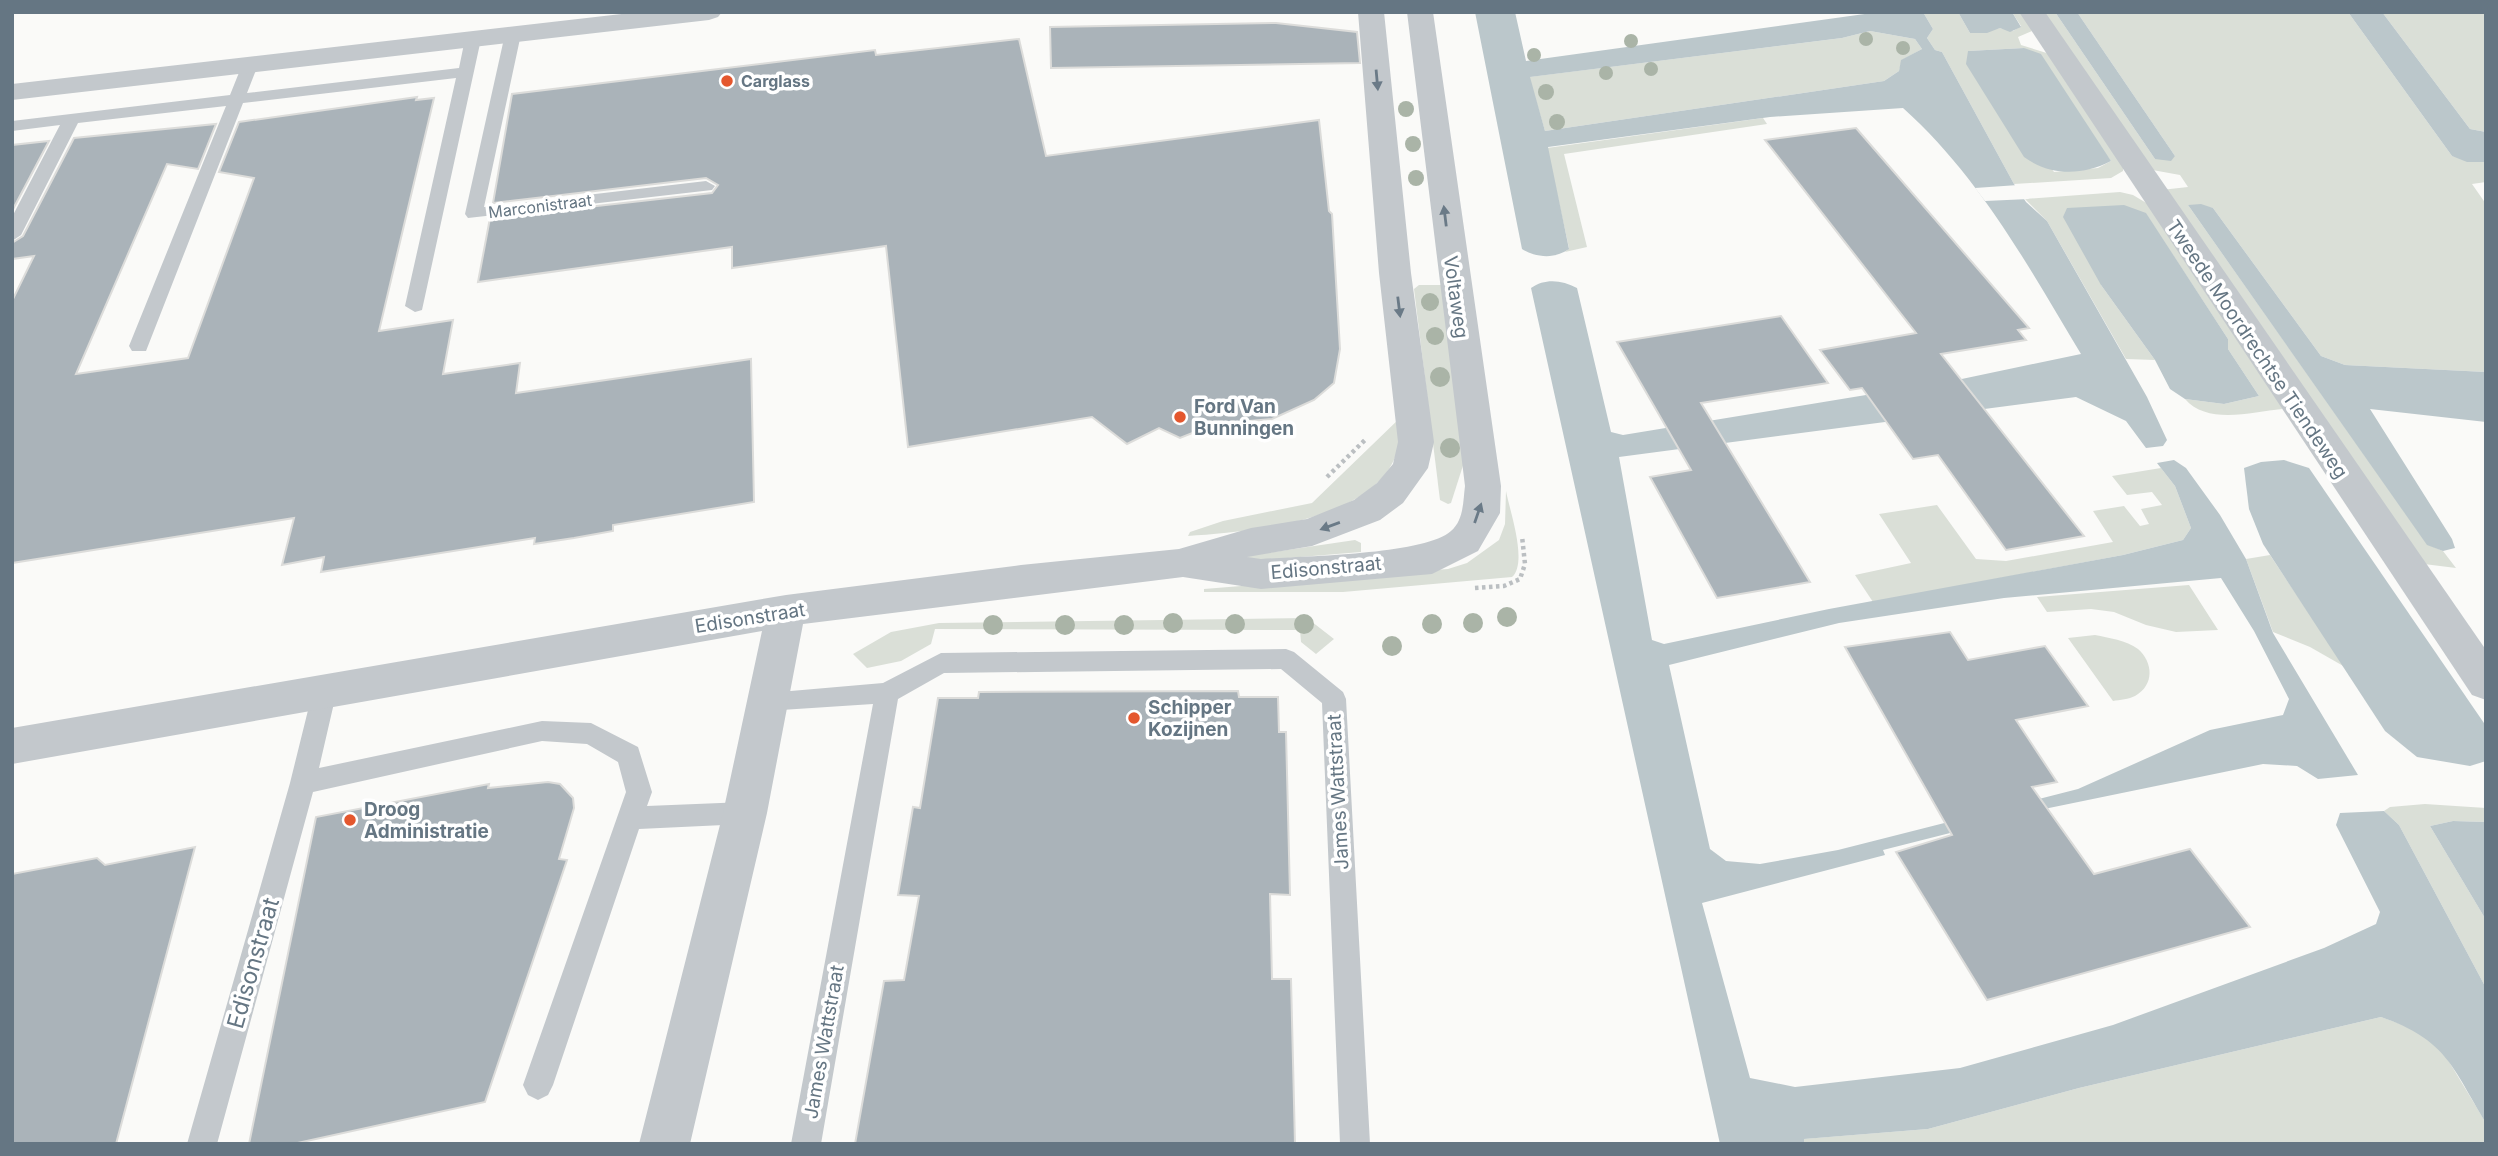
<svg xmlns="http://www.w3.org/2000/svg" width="2498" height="1156" viewBox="0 0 2498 1156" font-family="Inter,sans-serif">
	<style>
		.green { fill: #dadfd7; fill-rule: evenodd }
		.water { fill: #bbc7cb; fill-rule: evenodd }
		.pier { fill: #fafaf8 }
		.building { fill: #aab3b9; stroke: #dcdcda; stroke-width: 2 }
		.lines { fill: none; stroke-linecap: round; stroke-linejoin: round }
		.path { stroke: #bbbfc2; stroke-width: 4.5; stroke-dasharray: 3.5 3.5; stroke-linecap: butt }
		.service { fill: #c3c8cc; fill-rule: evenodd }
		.minor { fill: #c3c8cc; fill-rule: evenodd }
		.tree { fill: #aab4a7 }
		.oneway { fill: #6a7a87 }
		.poi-dot { fill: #e4572e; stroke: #fff; stroke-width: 2.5 }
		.labels { text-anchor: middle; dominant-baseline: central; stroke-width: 7; stroke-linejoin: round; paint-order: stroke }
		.far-poi-label { font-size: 16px; font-weight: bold; fill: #657683; stroke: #fff; text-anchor: start }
		.far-street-label { font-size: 16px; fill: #657683; stroke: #fff }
		.street-label { font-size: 19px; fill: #657683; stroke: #fff }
		.poi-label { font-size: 19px; font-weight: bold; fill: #657683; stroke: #fff; text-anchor: start }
		.near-street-label { font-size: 23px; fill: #657683; stroke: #fff }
	</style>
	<rect width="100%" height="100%" fill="#fafaf8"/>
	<g class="green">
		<path d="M1923 12H1958L1970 33 2000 28 2013 31 2021 26 2012 12H2024L2032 31 2018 37 2021 45 2053 55 2123 163V171L2111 178 2014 184 1942 52 1935 50 1927 38 1933 29ZM2024 48 2111 161 2098 168 2054 172 1968 51Z"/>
		<polygon points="2040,12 2055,12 2155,159 2175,156 2077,12 2348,12 2452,156 2486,162 2486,182 2472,184 2486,204 2486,372 2345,365 2321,356 2213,208 2188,205 2427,544 2443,551 2456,568 2424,564 2161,190 2188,187 2180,175 2147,169"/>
		<polygon points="2382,12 2486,12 2486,132 2470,129"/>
		<polygon points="1870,31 1915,39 1922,49 1902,60 1899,71 1884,81 1545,131 1529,77 1842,38"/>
		<polygon points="1763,118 1767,124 1564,154 1587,247 1565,252 1569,248 1547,148"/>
		<path d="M2120 192 2133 195 2153 207 2279 394 2282 409C2252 412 2207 425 2185 399L2224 404 2259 396 2228 349V339L2146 214 2101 285 2155 360 2126 359 2047 221 2025 199Z"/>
		<polygon points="1419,285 1442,285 1467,453 1451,503 1448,504 1440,500 1414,289"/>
		<path d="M1401 417C1400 429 1400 444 1396 455 1371 522 1248 532 1188 536L1190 532 1223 521 1312 503Z"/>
		<polygon points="2161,468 2175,486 2191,528 2183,540 2123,555 1873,602 1855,575 1911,563 1879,514 1937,505 1976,559 2006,561 2113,542 2093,511 2124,506 2140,526 2149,524 2141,509 2162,505 2152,492 2127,495 2112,476"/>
		<path d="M1506 491C1510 512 1528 563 1512 577L1343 592H1204V589L1448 569 1467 563 1499 540 1505 524Z"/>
		<polygon points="1355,540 1361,543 1361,552 1251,561 1246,556"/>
		<polygon points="2270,555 2345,667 2310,647 2273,632 2246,559"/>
		<polygon points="2189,585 2218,630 2176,632 2146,625 2114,612 2091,609 2047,612 2037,597"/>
		<polygon points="1307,618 1334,639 1316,654 1301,642 1300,630 935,629 931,644 901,661 867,668 853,654 891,632 939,623"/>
		<path d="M2095 635C2109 638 2126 640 2138 649 2153 662 2155 685 2135 696 2129 699 2120 700 2113 701L2068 638Z"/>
		<polygon points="2425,804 2486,808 2486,822 2453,821 2430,826 2486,920 2486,988 2399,825 2384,811 2390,807"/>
		<polygon points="2381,1017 2412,1028 2442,1050 2486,1123 2486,1144 1804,1144 1803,1139 1928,1129 2079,1088"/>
	</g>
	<g class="water">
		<path d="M1475 12H1515L1526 61 1879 12H1923L1933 29 1927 38 1935 50 1942 52 2014 184 2026 202 2047 221 2147 397 2167 440 2163 446 2146 448 2126 421 2076 397 1619 457 1652 640 1664 644 1829 609 2123 555 2183 540 2191 528 2175 486 2157 463 2174 460 2186 468 2220 515 2246 559 2273 633 2358 775 2318 779 2297 766 2263 764 2049 808 1883 850 1885 855 1702 903 1750 1078 1795 1087 1960 1068 2113 1025 2324 948 2376 924 2380 912 2336 825 2340 813 2384 811 2399 825 2486 988V1123C2452 1067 2447 1040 2381 1017L2079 1088 1928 1129 1804 1139V1144H1720L1531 288C1545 278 1562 280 1577 288L1611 432 1623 435 1957 380 2081 354C2028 266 1980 177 1903 108L1770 117 1548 147 1569 249C1555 259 1537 258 1522 249ZM1870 31 1915 39 1922 49 1901 60 1899 71 1884 81 1545 131 1530 77 1842 38ZM2221 578 2254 631 2289 699 2283 715 2210 730 2078 789 1838 850 1760 864 1726 861 1710 849 1669 665 1839 623 2004 598Z"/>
		<polygon points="1958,12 2012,12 2021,27 2010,32 2000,28 1987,33 1970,33"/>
		<polygon points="2055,12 2077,12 2175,156 2171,161 2155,159"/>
		<polygon points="2348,12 2382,12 2470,129 2486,132 2486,162 2467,162 2452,156"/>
		<path d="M2024 48 2041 54 2111 161C2082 176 2050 176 2024 157L1966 64 1968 51Z"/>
		<polygon points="2201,204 2213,208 2321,356 2345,365 2486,372 2486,422 2370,409 2452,539 2455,548 2443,551 2427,545 2188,205"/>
		<polygon points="2124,205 2146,213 2228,339 2228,349 2259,396 2224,404 2185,399 2170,389 2155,360 2101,285 2063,217 2067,208"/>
		<polygon points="2284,460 2309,468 2486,726 2486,761 2470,766 2417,757 2385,731 2263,544 2249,509 2244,468 2261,462"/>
		<polygon points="2453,821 2486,822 2486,920 2430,826"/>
	</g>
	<polygon class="pier" points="2018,185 2029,199 1985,201 1975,188"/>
	<g class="building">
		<polygon points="1276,23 1357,32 1360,63 1051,68 1050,27"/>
		<polygon points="1019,39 1046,156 1319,120 1329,211 1332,214 1340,349 1334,383 1314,400 1272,419 1215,424 1180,438 1159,428 1127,444 1092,417 908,447 886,246 732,268 732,247 478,282 490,218 712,193 718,185 706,178 493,203 512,94 875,50 876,55"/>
		<polygon points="417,97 416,100 434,98 379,331 453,320 443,374 520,363 516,393 751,359 754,502 613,525 613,531 574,538 534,544 535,538 321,572 324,557 282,565 294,518 12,563 12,301 34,256 12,259 12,243 23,236 74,138 216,124 198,169 167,164 76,374 188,358 254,178 219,172 239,122"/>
		<polygon points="1856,128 2029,328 2018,330 2026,340 1941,354 2084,536 2006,550 1938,455 1913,459 1862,388 1850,390 1820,350 1916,333 1765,140"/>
		<polygon points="49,141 12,211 12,145"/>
		<polygon points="1781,316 1828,383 1701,403 1810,582 1717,598 1650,477 1691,470 1617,342"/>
		<polygon points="1950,632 1968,660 2045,646 2088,706 2016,720 2057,782 2032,787 2094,874 2190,849 2250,927 1987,1000 1896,852 1952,835 1845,647"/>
		<polygon points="1238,691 1239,697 1278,697 1279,732 1286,732 1290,895 1270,894 1272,979 1291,979 1295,1144 855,1144 884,981 904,980 919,896 898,895 913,807 920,808 938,698 978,698 979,692"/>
		<polygon points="548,782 560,784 573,798 574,808 559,859 567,860 485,1102 293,1144 249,1144 316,817 489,784 488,788"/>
		<polygon points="195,847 116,1144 12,1144 12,874 97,858 105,865"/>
	</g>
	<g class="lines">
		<g class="path">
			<polyline points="1327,477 1366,439"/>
			<polyline points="1475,588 1504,586 1520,579 1525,564 1522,536"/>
		</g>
		<g class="service">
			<polygon points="513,29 521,34 484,207 706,181 715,186 712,190 468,218 465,214 505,34"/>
			<polygon points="473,34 481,39 422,310 415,312 405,306 456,78 243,103 146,351 132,351 129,346 226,106 78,123 21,235 12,241 12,217 60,125 12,131 12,121 230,95 242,65 250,60 258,65 247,93 459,68 465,39"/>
			<polygon points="1286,649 1294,652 1343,692 1346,699 1370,1144 1340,1144 1322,703 1281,669 944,673 898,699 821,1144 791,1144 873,704 766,711 757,708 754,701 757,694 883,683 941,653"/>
			<polygon points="325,680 334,683 337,690 319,768 542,721 591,723 638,747 652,792 647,806 745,802 754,805 758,813 754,821 745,824 639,829 553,1085 548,1095 538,1100 528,1095 523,1085 626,792 618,762 587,744 542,741 313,792 217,1144 187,1144 290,783 313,690 316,683"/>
		</g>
		<g class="minor">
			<polygon points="639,12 722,12 718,17 709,20 12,100 12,84"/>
			<path d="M1358 12H1384L1411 273 1434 442 1428 468 1403 503 1380 520 1312 546 1247 557 1261 559C1301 556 1425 555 1451 531 1464 520 1463 501 1465 486L1407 12H1433L1501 486 1500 513 1478 551 1432 574 1261 589 1183 577 803 624 767 813 690 1144H639L723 813 762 631 12 764V728L786 595 1021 565 1179 549 1251 528 1307 519 1354 500 1377 483 1393 464 1398 442 1379 273Z"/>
			<polygon points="2019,12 2045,12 2486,650 2486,700 2472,695"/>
		</g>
	</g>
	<g class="tree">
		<circle cx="1866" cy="39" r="7"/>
		<circle cx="1631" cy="41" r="7"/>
		<circle cx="1903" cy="48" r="7"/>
		<circle cx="1534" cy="55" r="7"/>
		<circle cx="1651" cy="69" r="7"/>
		<circle cx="1606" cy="73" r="7"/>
		<circle cx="1546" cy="92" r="8"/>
		<circle cx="1406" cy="109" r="8"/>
		<circle cx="1557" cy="122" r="8"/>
		<circle cx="1413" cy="144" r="8"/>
		<circle cx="1416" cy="178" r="8"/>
		<circle cx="1430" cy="302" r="9"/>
		<circle cx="1435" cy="336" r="9"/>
		<circle cx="1440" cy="377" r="10"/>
		<circle cx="1450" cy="448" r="10"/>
		<circle cx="1507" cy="617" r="10"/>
		<circle cx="1173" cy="623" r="10"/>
		<circle cx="1473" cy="623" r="10"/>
		<circle cx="1235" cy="624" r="10"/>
		<circle cx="1304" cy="624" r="10"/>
		<circle cx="1432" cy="624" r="10"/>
		<circle cx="993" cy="625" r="10"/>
		<circle cx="1065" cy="625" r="10"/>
		<circle cx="1124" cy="625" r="10"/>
		<circle cx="1392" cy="646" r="10"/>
	</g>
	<defs><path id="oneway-solid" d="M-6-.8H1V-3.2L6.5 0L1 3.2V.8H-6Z" transform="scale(1.75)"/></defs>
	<g class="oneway">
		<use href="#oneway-solid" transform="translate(1377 80) rotate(85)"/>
		<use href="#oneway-solid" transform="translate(1445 216) rotate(-97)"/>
		<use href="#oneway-solid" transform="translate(1399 307) rotate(83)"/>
		<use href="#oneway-solid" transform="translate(1478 513) rotate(-71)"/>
		<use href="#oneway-solid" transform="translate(1330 526) rotate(160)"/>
	</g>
	<g class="poi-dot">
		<circle cx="727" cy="81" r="7"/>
		<circle cx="1180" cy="417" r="7"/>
		<circle cx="1134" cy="718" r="7"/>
		<circle cx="350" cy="820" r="7"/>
	</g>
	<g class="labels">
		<g class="far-poi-label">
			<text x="741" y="81">Carglass</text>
		</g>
		<g class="far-street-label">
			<text transform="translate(540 206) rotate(-7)">Marconistraat</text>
		</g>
		<g class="street-label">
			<text transform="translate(1456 297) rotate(82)">Voltaweg</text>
			<text transform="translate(2257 349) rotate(56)">Tweede Moordrechtse Tiendeweg</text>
			<text transform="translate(1326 568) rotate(-5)">Edisonstraat</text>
			<text transform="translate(750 618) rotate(-9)">Edisonstraat</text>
			<text transform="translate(1338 792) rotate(-93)">James Wattstraat</text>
			<text transform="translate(824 1042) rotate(-80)">James Wattstraat</text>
		</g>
		<g class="poi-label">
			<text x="1194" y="406">Ford Van<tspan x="1194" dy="22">Bunningen</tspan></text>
			<text x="1148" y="707">Schipper<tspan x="1148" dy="22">Kozijnen</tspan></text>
			<text x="364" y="809">Droog<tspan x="364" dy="22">Administratie</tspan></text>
		</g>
		<g class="near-street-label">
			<text transform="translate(253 963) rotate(-74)">Edisonstraat</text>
		</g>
	</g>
	<rect width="2498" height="1156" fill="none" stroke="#657683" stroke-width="28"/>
</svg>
